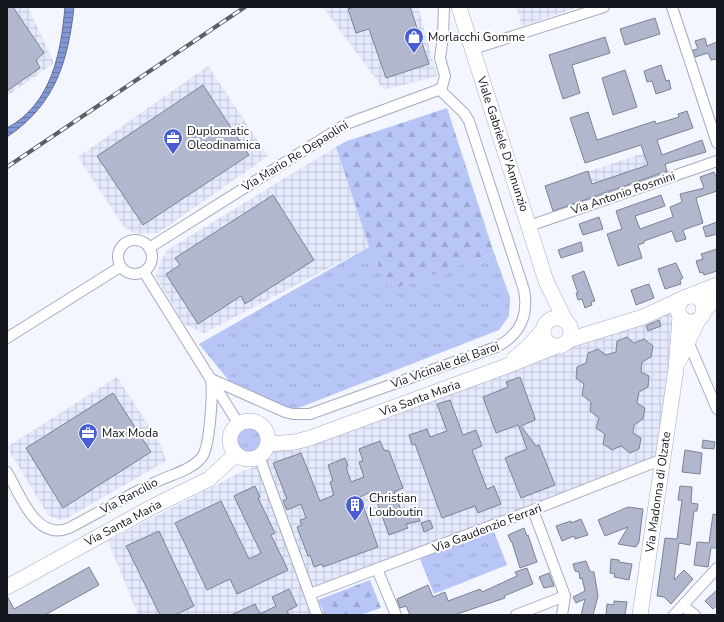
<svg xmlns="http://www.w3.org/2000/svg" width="724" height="622" viewBox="0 0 724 622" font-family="'Nunito Sans',sans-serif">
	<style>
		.industrial { fill: url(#industrial-grid) }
		.grass { fill: url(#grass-tufts) }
		.forest { fill: url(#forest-firs) }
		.water { fill: url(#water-rules); stroke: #626f9d }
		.building { fill: #b1b8ce; stroke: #7b8296 }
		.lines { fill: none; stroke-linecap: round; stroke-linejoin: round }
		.street-casing { stroke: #a5abc1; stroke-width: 12 }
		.secondary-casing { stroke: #a5abc1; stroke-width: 16 }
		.street { stroke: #fff; stroke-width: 10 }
		.secondary { stroke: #fff; stroke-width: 15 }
		.rail-casing { stroke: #5c5f67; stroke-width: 4 }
		.rail { stroke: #fff; stroke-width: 2.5; stroke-dasharray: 8; stroke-linecap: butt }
		.labels { text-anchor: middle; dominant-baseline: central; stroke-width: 4; stroke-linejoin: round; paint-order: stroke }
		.poi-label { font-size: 12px; fill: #15171f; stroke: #fff; text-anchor: start }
		.street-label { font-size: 12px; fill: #15171f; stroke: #fff }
	</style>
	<defs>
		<pattern id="industrial-grid" width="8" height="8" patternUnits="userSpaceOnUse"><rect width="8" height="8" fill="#e4eafc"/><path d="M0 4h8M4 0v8" fill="none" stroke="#c3c8d8"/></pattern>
		<pattern id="grass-tufts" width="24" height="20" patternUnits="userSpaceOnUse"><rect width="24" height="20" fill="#b7c6f6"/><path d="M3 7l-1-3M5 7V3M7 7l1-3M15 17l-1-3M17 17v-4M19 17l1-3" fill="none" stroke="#9ca9d2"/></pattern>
		<pattern id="forest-firs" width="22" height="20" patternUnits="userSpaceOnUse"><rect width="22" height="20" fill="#b7c6f6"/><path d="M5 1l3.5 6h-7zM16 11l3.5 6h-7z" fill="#9ca9d2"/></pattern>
		<pattern id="water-rules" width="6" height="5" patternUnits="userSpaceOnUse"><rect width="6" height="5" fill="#8395d3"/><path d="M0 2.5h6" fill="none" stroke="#6a79ab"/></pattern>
	</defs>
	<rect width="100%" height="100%" fill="#f3f6ff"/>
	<g class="industrial">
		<polygon points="7,7 28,7 54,63 7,96"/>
		<polygon points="323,7 418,7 437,76 384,90"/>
		<polygon points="516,7 579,7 522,26"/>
		<polygon points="208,66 268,156 158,233 137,234 124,227 78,157"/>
		<polygon points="336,147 369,247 204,333 184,324 156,277 159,265 167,250"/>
		<polygon points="659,148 669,177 554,216 545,186"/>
		<polygon points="677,305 662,458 310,593 261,456 268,445 560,347"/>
		<polygon points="117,377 161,445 166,461 67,518 59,520 48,515 7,447"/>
		<polygon points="259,465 311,601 318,600 325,615 138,615 108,541 243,471"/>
	</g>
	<g class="grass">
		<polygon points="369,247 390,289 494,253 510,297 509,316 499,330 293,410 230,382 199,344"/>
		<circle cx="249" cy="440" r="14"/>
		<polygon points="493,529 507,565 434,594 420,559"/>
	</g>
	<g class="forest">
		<polygon points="447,108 494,253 390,290 369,247 336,147 347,141"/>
		<polygon points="370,580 381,608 360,615 325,615 318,600"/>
	</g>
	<path class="water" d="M65 7H74C68 62 55 105 7 137V128C52 104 61 52 65 7Z"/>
	<g class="building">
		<polygon points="7,7 13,7 44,53 36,60 40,68 7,91"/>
		<polygon points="354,7 410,7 429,64 386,78 369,29 356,33 348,9"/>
		<polygon points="655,18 660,34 625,45 620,29"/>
		<polygon points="605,37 610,53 572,65 580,93 563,99 549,55"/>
		<polygon points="705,38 707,46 717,42 717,59 711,60 708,53 695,57 693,50 698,49 695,41"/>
		<polygon points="661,65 666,81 669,80 671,89 656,94 652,81 647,82 644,71"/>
		<polygon points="625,70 637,107 613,115 602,78"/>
		<polygon points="203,85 249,155 143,225 97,156"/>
		<polygon points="687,111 693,128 657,140 662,155 702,140 706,152 665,164 667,171 553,211 545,186 588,171 592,184 648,165 641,145 585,163 570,118 588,112 597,140 655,121 656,124 679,117 678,114"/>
		<polygon points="714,172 717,179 717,191 696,198 703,223 683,230 686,239 676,242 672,231 644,241 644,243 638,245 642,258 618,266 607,234 622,229 616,211 661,195 665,206 635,216 640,229 673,217 670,207 682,202 680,194 704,188 700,177"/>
		<polygon points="273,195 314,260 245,304 241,296 198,324 166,274 180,265 175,258"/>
		<polygon points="599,217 603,229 583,235 579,224"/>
		<polygon points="717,222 717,234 706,237 703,227"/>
		<polygon points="581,242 583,251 561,258 558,250"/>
		<polygon points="717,249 717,271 704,275 703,272 700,273 696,261 703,259 701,254"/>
		<polygon points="676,263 683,278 680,280 681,284 665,289 658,269"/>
		<polygon points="584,271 595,301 591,302 592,305 585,308 582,299 578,300 576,293 578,293 572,276"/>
		<polygon points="649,284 654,298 636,305 631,290"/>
		<polygon points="659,320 661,326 648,331 646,326"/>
		<polygon points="627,337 634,343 644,339 653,346 651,357 642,362 641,372 649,376 648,387 639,392 637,403 645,408 643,419 634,425 633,433 641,438 639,449 630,453 621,446 612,450 603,444 605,434 596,428 599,418 590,411 591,402 582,395 584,384 576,378 577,367 586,363 588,353 598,349 606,355 616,352 617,341"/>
		<polygon points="520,377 535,418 535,420 521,426 536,446 539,445 555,485 521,498 505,458 527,449 519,427 518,425 496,433 483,397 508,387 506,382"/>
		<polygon points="113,393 151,452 63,508 26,448"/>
		<polygon points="450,400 463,435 476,430 482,446 472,450 487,489 494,486 501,504 478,513 475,506 442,518 415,444 412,445 409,435 427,429 430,437 447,431 437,404"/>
		<polygon points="703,440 715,442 714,449 702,448"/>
		<polygon points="380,441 384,450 389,451 403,488 394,492 402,513 415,508 420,521 406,524 408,528 389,535 373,491 360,497 378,547 323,567 322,564 314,567 310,555 308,556 297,527 302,525 300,520 306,518 301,504 287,510 283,501 287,499 273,463 301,453 320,501 334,495 330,482 333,481 328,465 345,458 348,466 346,467 351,482 364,477 359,462 363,461 359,449"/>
		<polygon points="685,450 702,453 700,474 682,472"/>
		<polygon points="255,486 260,497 258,498 275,533 271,535 288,570 237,594 230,579 207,590 175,523 221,501 249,559 261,553 234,496"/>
		<polygon points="680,486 692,487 691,503 698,504 697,511 694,511 690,545 679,543 674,580 684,570 693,579 671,604 664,597 657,596 665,538 677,539 682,500 678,500"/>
		<polygon points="628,507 643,509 639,542 636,547 618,544 628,527 605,536 598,520"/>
		<polygon points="713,514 717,515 717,548 711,548 708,567 694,565 697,542 709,543"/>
		<polygon points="581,519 588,535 575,539 574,536 562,541 556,526 571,521 571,523"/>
		<polygon points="430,520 433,528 424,532 421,523"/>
		<polygon points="524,528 527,536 528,535 537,562 520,568 512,542 511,542 508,535"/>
		<polygon points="159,531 194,606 175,615 160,615 126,546"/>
		<polygon points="611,559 619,560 619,562 632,564 629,580 614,577 615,574 610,573"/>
		<polygon points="586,561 589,569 591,572 594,572 598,596 593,615 581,615 585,599 576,603 573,597 585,591 582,578 580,579 579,572 575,571 573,564"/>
		<polygon points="89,567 99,585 45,615 7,615 7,596 14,609"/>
		<polygon points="527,568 533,584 504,596 505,598 454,615 410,615 406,606 400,608 397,599 428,585 433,597 445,592 448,601 480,589 482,592 517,576 515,572"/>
		<polygon points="549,573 554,586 544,588 539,577"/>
		<polygon points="289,589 297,606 287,611 289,615 231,615 255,604 260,614 276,606 272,597"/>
		<polygon points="717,590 717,605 713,609 705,601"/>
		<polygon points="614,601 627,602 625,615 606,615 607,604 614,605"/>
	</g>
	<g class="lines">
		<g class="street-casing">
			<g id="street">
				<polyline points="672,7 717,143"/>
				<polyline points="473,49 604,7"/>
				<polyline points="529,226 717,161"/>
				<circle cx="135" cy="257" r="17"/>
				<polyline points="149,248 346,124 438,90 442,87 445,76 440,58 443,36 444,7"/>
				<polyline points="144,272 238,423"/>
				<polyline points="7,338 120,267"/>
				<polyline points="687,339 717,409"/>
				<path d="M211 379 285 412 293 414H310L496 347C519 336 529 316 524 290L469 121 464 113 439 89"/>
				<polyline points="259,456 317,615"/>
				<path d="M7 472C20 494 36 542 69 528 98 513 126 496 156 482 170 475 192 470 202 457 210 446 213 393 211 379"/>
				<polyline points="533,510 565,596 562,615"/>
				<polyline points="377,569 396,615"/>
				<polyline points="310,594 533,510 663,459"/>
				<polyline points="683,606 695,615"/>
				<polyline points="516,615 565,596"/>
				<polyline points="674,615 717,568"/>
			</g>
		</g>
		<g class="secondary-casing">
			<g id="secondary">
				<polyline points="459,7 546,281 565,320"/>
				<polyline points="689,296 717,285"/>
				<circle cx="691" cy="309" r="13"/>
				<polyline points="703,311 717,298"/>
				<circle cx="557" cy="332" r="14"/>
				<polyline points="569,340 643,317 684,298"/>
				<polyline points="514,359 530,345 543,330"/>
				<polyline points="680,359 698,320"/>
				<circle cx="249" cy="440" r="19"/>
				<polyline points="268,444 295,442 310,438 504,367 554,347"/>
				<polyline points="7,587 154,506 209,479 236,454"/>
				<polyline points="640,615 676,369 680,317"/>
			</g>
		</g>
		<use href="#street" class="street"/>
		<use href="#secondary" class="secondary"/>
		<g class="rail-casing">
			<polyline id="rail" points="7,167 245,7"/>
		</g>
		<use href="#rail" class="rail"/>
	</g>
	<defs>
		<g id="shop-pin" transform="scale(1)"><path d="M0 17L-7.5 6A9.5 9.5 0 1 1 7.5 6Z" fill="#495dd2" stroke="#fff"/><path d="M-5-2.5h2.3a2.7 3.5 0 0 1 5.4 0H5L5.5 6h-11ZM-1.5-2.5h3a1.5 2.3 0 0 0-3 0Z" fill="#fff"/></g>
		<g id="office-pin" transform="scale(1)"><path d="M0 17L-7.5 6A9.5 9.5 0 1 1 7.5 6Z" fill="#495dd2" stroke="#fff"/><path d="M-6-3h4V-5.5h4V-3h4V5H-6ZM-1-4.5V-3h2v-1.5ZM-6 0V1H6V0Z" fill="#fff"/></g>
		<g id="building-pin" transform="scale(1)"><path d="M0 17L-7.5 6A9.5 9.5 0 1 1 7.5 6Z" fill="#495dd2" stroke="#fff"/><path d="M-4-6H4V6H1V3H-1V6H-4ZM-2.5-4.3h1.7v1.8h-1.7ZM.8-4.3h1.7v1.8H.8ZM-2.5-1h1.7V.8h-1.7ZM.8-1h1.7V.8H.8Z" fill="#fff"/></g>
	</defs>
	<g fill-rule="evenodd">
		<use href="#shop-pin" x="414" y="37"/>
		<use href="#office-pin" x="173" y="138"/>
		<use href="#office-pin" x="88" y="433"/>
		<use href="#building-pin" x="355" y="505"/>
	</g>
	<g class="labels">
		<g class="poi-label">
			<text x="428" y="37">Morlacchi Gomme</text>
			<text x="187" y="131">Duplomatic<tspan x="187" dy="14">Oleodinamica</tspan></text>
			<text x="102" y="433">Max Moda</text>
			<text x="369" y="498">Christian<tspan x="369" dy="14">Louboutin</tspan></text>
		</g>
		<g class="street-label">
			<text transform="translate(503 144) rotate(72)">Viale Gabriele D'Annunzio</text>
			<text transform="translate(295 156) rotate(-32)">Via Mario Re Depaolini</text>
			<text transform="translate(623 193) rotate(-19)">Via Antonio Rosmini</text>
			<text transform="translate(445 365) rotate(-20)">Via Vicinale del Baroi</text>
			<text transform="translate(420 398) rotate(-20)">Via Santa Maria</text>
			<text transform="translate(658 492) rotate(-82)">Via Madonna di Olzate</text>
			<text transform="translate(129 496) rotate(-28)">Via Rancilio</text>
			<text transform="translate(123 523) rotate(-28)">Via Santa Maria</text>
			<text transform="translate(487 528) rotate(-21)">Via Gaudenzio Ferrari</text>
		</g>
	</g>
	<rect width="724" height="622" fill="none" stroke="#15171f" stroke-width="16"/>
</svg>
